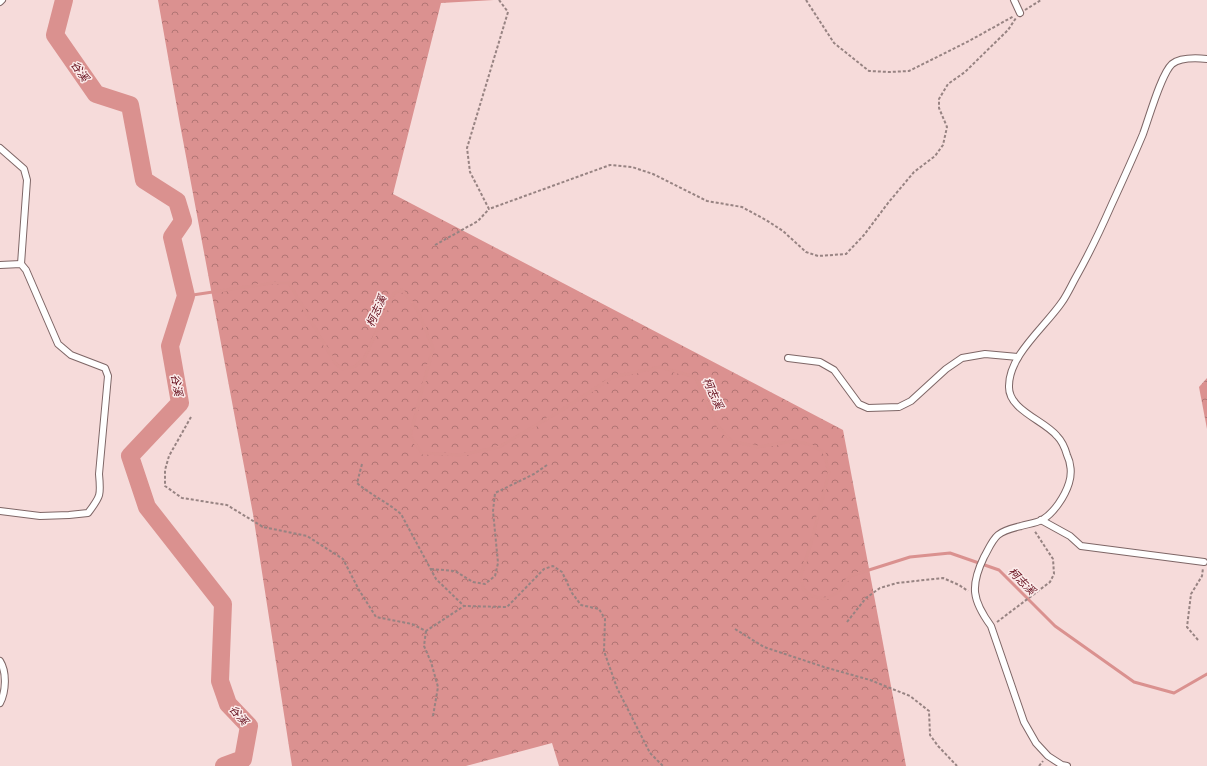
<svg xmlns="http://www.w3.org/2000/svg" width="1207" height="766" viewBox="0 0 1207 766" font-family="'PT Sans Narrow','Noto Sans TC',sans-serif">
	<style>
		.forest { fill: url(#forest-crowns) }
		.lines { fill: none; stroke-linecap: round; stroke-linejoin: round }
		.stream { stroke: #da918f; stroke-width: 3 }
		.river { stroke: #da918f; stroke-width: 18 }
		.lane-casing { stroke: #7e6666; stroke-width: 8 }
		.path { stroke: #978382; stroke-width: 2; stroke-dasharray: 3 2; stroke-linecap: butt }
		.lane { stroke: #fff; stroke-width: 6 }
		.labels { text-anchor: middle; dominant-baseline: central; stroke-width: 3; stroke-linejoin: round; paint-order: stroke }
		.water-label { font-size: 11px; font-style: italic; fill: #630a18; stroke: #fbebea }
	</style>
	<defs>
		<pattern id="forest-crowns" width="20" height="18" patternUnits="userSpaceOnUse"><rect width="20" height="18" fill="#db9190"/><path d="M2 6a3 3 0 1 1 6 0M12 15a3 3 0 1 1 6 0" fill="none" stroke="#b17574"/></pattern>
	</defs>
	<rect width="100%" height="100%" fill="#f6dbda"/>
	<g class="forest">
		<polygon points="158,0 494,0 441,3 393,194 843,430 906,766 559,766 552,743 466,766 292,766 253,514 179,119"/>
		<polygon points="1207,378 1207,429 1199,387"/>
	</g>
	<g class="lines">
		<polyline class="stream" points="186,296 273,283 289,283 334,361 341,369 354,367 364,359 394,293 402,290 417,309 433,348 410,436 422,453 460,455 499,447 557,413 613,377 660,367 695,377 718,426 731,441 758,447 794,441 808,444 824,452 829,473 811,543 801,575 803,589 811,596 825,599 837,593 850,576 910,557 950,553 999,570 1055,626 1134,682 1174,693 1207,674"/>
		<polyline class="river" points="64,0 55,35 96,94 130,105 144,180 177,201 183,221 172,237 186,296 170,346 180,403 130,456 147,507 223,604 220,681 228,704 249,726 243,759 224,766"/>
		<g class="lane-casing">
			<g id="lane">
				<polyline points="1014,0 1020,13"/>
				<polyline points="0,2 2,0"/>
				<polyline points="0,148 24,169 27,180 21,264"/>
				<path d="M0 265 21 264 26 270 58 344 71 355 105 368 108 376 99 474C101 495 101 496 88 513L69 515 40 516 0 511"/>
				<polyline points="788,358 820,362 834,370 859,404 868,408 899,407 911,401 946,369 962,358 985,354 1018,357"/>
				<polyline points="1041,520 1070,536 1081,546 1204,562"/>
				<path d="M0 661C7 672 6 692 0 703"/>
				<path d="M1067 766 1062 765 1048 756 1036 743 1024 722 991 626C972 600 970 586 984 557 988 550 992 540 998 535 1004 530 1013 528 1021 526 1028 524 1036 523 1042 520 1054 513 1065 496 1069 483 1072 474 1071 463 1067 455 1065 448 1062 441 1057 436 1044 420 1008 410 1009 386 1009 355 1045 327 1062 302 1067 295 1071 286 1076 277 1089 254 1100 231 1111 206 1122 182 1133 158 1143 134 1149 118 1161 74 1172 64 1181 57 1197 58 1207 59"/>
			</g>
		</g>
		<g class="path">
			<polyline points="499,0 508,12 467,148 470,172 489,209 610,165 632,167 653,174 707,201 742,207 766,220 783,231 806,252 818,256 846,254 864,235 888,203 914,172 935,156 943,145 947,127 939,108 939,99 948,84 965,72 1008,30 1016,18"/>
			<polyline points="806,0 834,43 869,71 889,72 909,71 969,41 1014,16"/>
			<polyline points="1025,10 1041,0"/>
			<polyline points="435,245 478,221 489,209"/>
			<polyline points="191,417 169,456 165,470 165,486 182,498 227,505 263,527 307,536 343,559 359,590 376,617 412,624 426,631 464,606 507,607 544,569 553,566 562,572 572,593 581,605 599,609 605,619 604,651 617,688 650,753 663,766"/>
			<path d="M362 464 357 483C371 495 387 502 401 514L436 579 464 606"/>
			<polyline points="431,569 455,571 473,582 485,584 495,576 498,563 493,511 495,493 534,474 547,465"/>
			<polyline points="847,622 866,598 880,588 897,583 943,578 959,585 968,591"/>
			<polyline points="997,622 1050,582 1054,574 1053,559 1034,530"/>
			<polyline points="735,629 764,647 824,667 870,680 910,696 929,711 930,735 938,746 957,766"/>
			<polyline points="426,631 424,646 431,662 438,687 433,716"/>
			<polyline points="1198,640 1187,627 1191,594 1202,576 1203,568"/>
			<polyline points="1039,766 1043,761"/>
		</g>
		<use href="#lane" class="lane"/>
	</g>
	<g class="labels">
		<g class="water-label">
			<text transform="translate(80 71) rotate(55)">谷溪</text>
			<text transform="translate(376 311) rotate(-66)">柯志溪</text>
			<text transform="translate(177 385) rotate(80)">谷溪</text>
			<text transform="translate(713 393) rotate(65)">柯志溪</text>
			<text transform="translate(1022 581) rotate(45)">柯志溪</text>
			<text transform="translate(239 715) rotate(50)">谷溪</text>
		</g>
	</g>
</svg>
